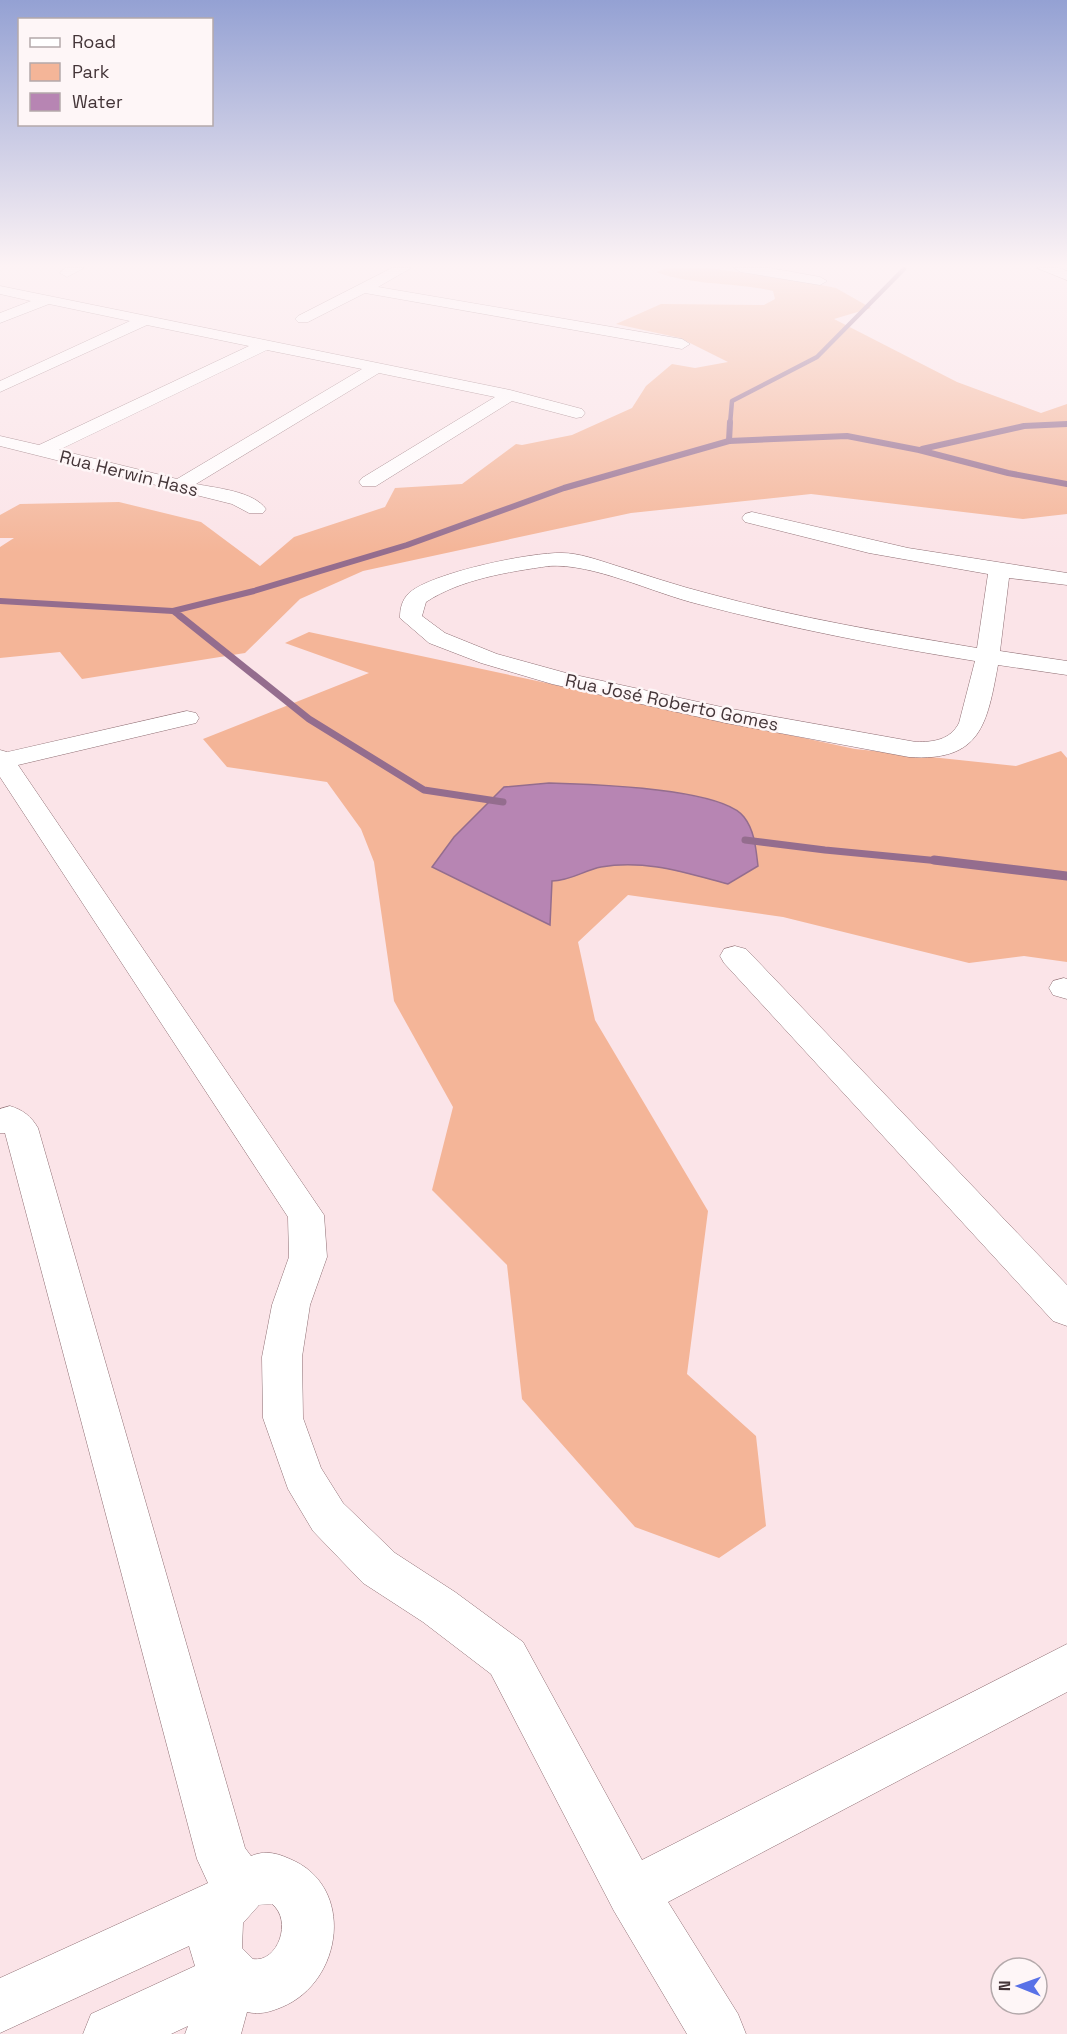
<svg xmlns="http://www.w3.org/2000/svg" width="1067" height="2034" viewBox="0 0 1067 2034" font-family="'Space Grotesk',sans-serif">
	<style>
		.green { fill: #f4b598 }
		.water { fill: #b785b3; stroke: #946d8e; stroke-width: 1.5 }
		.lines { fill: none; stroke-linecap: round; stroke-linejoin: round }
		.stream-far3 { stroke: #946d8e; stroke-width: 4.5 }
		.stream-far2 { stroke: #946d8e; stroke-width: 6 }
		.stream-far1 { stroke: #946d8e; stroke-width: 7 }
		.stream { stroke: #946d8e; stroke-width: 9 }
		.minor-casing { stroke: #8f6f74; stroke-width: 1 }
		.minor { fill: #fff; fill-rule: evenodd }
		.labels { text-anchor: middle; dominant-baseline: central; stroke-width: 5; stroke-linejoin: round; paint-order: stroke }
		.far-street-label { font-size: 18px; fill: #443538; stroke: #fef6f7 }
	</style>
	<rect width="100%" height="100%" fill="#fbe4e8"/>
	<g class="green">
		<path d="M668 268H709L811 283 836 288 871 308 834 319 957 382 1041 413 1067 404V514L1023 519 811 494 631 513 363 571 300 599 245 653 82 679 60 652 0 658V547L14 538H0V515L20 504 119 502 201 522 260 566 294 537 385 507 395 488 462 484 516 444 522 445 572 435 632 408 646 386 672 364 695 368 728 362 680 338 616 324 661 304 764 305 775 299 773 291C735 282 694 286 656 272Z"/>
		<polygon points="309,632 855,749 1016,766 1061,751 1067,758 1067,962 1024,956 969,963 783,917 628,895 578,942 595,1020 708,1211 687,1374 756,1436 766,1526 719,1558 635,1527 522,1399 507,1265 432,1190 453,1107 394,1001 374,862 361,829 327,782 227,767 203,739 369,673 285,643"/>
	</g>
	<path class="water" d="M549 783C586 784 722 788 744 817 755 831 756 850 758 866L728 884C686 873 645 859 601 867 585 870 570 881 552 881L550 925 432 867 454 837 504 787Z"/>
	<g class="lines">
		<polyline class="stream-far3" points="730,424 732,401 817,357 904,269"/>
		<g class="stream-far2">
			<polyline points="729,441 730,422"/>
			<polyline points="922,449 1024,426 1067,424"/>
			<polyline points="0,601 173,611 182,618"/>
			<polyline points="173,611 254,591 407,545 564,488 729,441 847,436 919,450 1008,473 1067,484"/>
		</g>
		<g class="stream-far1">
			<polyline points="180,616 309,719 424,790 503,802"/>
			<polyline points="745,840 825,850 950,862"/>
		</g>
		<polyline class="stream" points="934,860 1067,876"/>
		<g class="minor-casing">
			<g id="minor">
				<polygon points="65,268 84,268 67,277 60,273"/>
				<polygon points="392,268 411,268 378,287 682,339 690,344 682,349 365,293 308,322 298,322 295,319 298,316"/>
				<polygon points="734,268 770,268 820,277 827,281 820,285 741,272"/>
				<polygon points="1037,268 1059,268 1067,271 1067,280"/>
				<path d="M0 286 510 390 582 409 585 413 582 417 576 418 512 401 376 486H362L359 482 362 478 495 397 379 373 196 484C216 488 253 491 266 509L263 513H249L232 504 0 446V436L39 445 249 346 147 325 0 392V381L130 321 49 304 0 323V313L31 301 0 294ZM267 350 362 369 177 479 59 450Z"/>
				<path d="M752 512 908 548 1067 573V585L1009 578 1000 651 1067 661V675L998 665C987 724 981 762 909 757L726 723 552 684 481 663 429 643 400 618C400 608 402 600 409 593 431 573 531 552 562 553 579 553 598 560 614 565 646 575 678 586 710 594 798 618 888 633 977 648L988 574 869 553 745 522 742 518 745 514ZM549 566C593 563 653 593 698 604 789 628 882 646 975 661L959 723C950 740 934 742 916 742L726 708 566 673 497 654 445 633 422 616 426 602C461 579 508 572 549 566Z"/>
				<polygon points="187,711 196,713 199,718 196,723 18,765 324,1215 327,1257 310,1305 302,1357 303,1418 321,1468 343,1503 395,1553 455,1592 523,1642 642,1860 1067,1644 1067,1692 668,1902 738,2014 746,2034 687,2034 614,1911 491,1674 423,1622 363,1583 313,1531 288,1489 263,1418 262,1357 272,1305 289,1257 288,1217 0,777 0,750 7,752"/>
				<polygon points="735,946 746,949 1067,1285 1067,1326 1053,1321 724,963 720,956 724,949"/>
				<polygon points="1064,978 1067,979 1067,999 1053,995 1049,988 1053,981"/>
				<path d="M10 1106C23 1110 31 1116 38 1128L245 1848 251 1856C265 1850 277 1853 290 1859 356 1886 343 1982 282 2007 270 2012 260 2015 247 2012L241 2034H185L188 2026 171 2034H83L91 2014 195 1966 189 1946 0 2033V1978L208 1883 197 1859 5 1133H0V1109ZM272 1904C293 1920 278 1963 253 1959L242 1948 243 1923 259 1905Z"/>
			</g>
		</g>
		<use href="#minor" class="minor"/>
	</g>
	<linearGradient id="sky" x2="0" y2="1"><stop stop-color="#94a1d3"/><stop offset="0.48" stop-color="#fdf3f5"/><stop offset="1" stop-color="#fdf3f5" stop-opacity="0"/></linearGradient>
	<rect width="1067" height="553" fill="url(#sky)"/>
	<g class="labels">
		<g class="far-street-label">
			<text transform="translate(129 473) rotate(14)">Rua Herwin Hass</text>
			<text transform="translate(672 702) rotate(12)">Rua José Roberto Gomes</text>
		</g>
	</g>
	<rect x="18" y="18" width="195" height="108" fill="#fef6f7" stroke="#b4a9ab" stroke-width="1.5"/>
	<rect x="30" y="38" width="30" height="9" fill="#ffffff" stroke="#b4a9ab" stroke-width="1.5"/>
	<text x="72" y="48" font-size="18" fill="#443538">Road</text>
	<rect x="30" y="63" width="30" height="18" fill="#f4b598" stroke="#b4a9ab" stroke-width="1.5"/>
	<text x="72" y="78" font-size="18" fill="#443538">Park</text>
	<rect x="30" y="93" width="30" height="18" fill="#b785b3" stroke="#b4a9ab" stroke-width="1.5"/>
	<text x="72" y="108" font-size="18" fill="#443538">Water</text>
	<g transform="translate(1019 1986) rotate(271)"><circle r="28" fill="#fef6f7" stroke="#b4a9ab" stroke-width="1.5"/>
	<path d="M0-4.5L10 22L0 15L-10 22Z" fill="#5971e7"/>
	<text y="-9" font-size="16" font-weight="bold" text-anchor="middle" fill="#443538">N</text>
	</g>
</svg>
